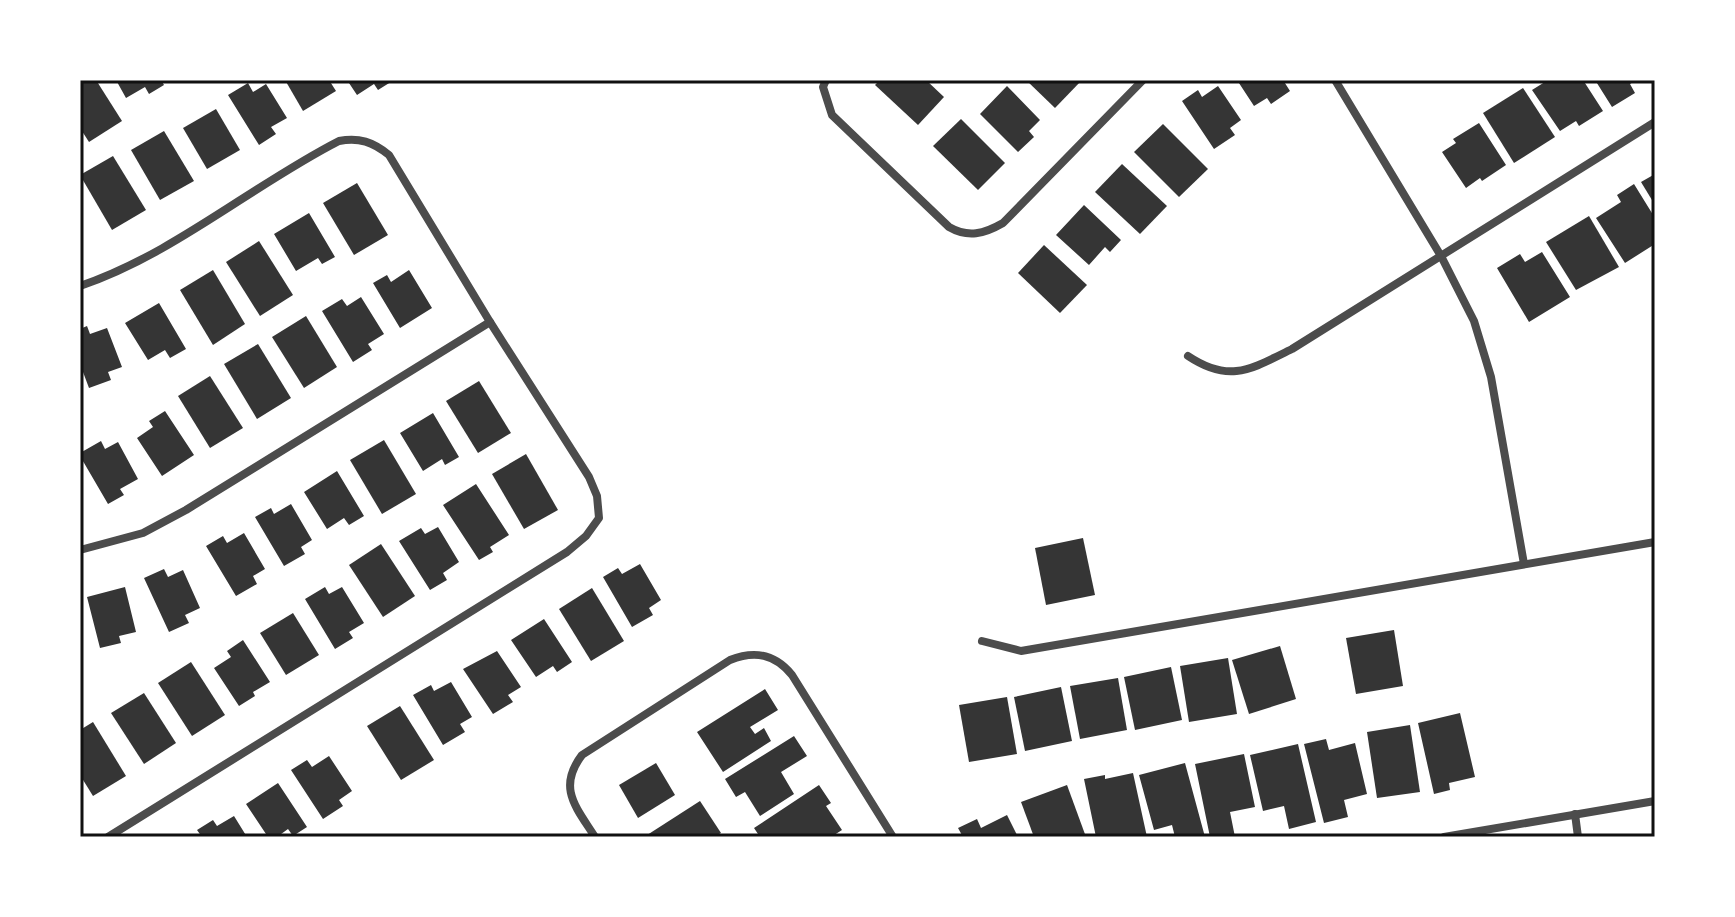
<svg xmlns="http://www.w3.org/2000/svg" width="1735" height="917" viewBox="0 0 1735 917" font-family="Quicksand,sans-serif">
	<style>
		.building { fill: #353535 }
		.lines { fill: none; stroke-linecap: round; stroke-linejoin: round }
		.minor { stroke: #4c4c4c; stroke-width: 8 }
		.neatline { fill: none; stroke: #111; stroke-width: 3 }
	</style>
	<rect width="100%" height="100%" fill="#fff"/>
	<g class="building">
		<polygon points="80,80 96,80 122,121 89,142 80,128"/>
		<polygon points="116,80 161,80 164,85 149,94 145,87 126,98"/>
		<polygon points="285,80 329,80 336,91 303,111"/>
		<polygon points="347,80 394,80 378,90 374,84 357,95"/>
		<polygon points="880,80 926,80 944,97 918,125 875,85"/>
		<polygon points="1026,80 1082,80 1055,108"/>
		<polygon points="1237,80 1283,80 1290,91 1271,104 1267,98 1254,106"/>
		<polygon points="1548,80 1583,80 1603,111 1579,126 1576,121 1560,131 1532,90"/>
		<polygon points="1595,80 1636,80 1630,84 1635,93 1612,107"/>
		<polygon points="248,83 253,92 266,84 287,118 271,127 276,134 259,145 228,95"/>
		<polygon points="1007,86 1040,120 1029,131 1034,137 1018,152 980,114"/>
		<polygon points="1218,86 1241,120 1230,128 1235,135 1214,149 1182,101 1198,90 1202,97"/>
		<polygon points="1523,88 1555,137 1514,163 1483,113"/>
		<polygon points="216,109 240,150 207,169 183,128"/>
		<polygon points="961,119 1005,163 978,190 933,146"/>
		<polygon points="1479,123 1506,165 1482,181 1480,178 1466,188 1442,152 1456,143 1453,139"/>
		<polygon points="1163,124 1208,169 1179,197 1134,152"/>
		<polygon points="164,131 194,181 160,200 131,150"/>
		<polygon points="113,156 146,210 112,230 80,175"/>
		<polygon points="1122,164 1167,206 1140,234 1095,192"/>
		<polygon points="1655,174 1655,205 1641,182"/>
		<polygon points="357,183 388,235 354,255 323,203"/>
		<polygon points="1634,184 1655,218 1655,244 1625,263 1596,218 1621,202 1617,195"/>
		<polygon points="1084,205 1121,240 1110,252 1105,247 1089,265 1056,235"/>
		<polygon points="309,213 335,257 322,264 318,258 296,271 274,234"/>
		<polygon points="1589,216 1619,267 1576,290 1546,242"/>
		<polygon points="259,241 293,295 260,316 226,262"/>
		<polygon points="1044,245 1087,285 1060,313 1018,273"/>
		<polygon points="1542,252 1570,297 1529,322 1497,268 1520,254 1525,262"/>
		<polygon points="213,270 245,324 213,345 180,290"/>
		<polygon points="409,270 432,308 400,328 373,283 387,275 391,282"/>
		<polygon points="361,297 384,334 368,344 372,350 353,362 322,311 342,299 347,306"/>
		<polygon points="159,303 186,349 170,358 165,350 148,360 125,323"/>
		<polygon points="306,316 337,367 304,388 272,337"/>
		<polygon points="87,326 90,334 107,328 122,367 108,372 111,380 89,388 80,364 80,329"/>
		<polygon points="258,344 291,398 257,419 224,364"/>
		<polygon points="210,376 243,428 210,448 178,396"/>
		<polygon points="479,381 511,433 478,453 446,401"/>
		<polygon points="165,411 194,455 162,476 137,438 153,427 149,421"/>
		<polygon points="433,413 459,457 445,465 442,459 423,471 400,433"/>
		<polygon points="384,440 416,494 382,514 350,460"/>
		<polygon points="101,441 105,449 118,442 138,479 120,489 124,495 108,504 80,456 80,453"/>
		<polygon points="526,454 558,510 524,529 492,474"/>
		<polygon points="337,471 364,516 349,525 344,518 327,529 304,492"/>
		<polygon points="476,484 509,535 490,547 493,552 479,560 443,505"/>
		<polygon points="291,504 312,540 301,547 305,554 284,566 255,517 271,508 274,514"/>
		<polygon points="438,527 459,562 443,573 447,580 430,590 399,541 421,528 425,534"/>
		<polygon points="244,533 265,569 253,576 257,584 236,596 206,546 223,536 227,543"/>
		<polygon points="1083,538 1095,595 1046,605 1035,548"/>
		<polygon points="381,544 415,596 383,617 349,565"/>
		<polygon points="640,564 661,600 649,608 653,615 632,627 603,577 618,568 622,574"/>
		<polygon points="164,569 168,577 183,570 200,608 185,615 189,623 169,632 144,578"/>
		<polygon points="125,587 136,632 119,636 121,643 100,648 87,597"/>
		<polygon points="325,587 329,594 342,587 364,623 349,632 353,638 335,649 305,599"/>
		<polygon points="592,588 624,641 591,661 559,609"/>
		<polygon points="293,613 319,655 286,675 260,633"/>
		<polygon points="544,619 572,662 557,672 553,666 536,677 511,640"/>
		<polygon points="1394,630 1403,686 1356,694 1346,638"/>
		<polygon points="243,640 270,682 253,692 255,696 239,706 214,668 231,657 227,651"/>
		<polygon points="1280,646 1296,699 1249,714 1232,660"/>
		<polygon points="497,651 521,687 508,695 513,702 493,714 463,669"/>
		<polygon points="1228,658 1237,714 1189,722 1180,666"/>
		<polygon points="191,662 225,715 192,736 158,683"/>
		<polygon points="1171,667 1182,720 1135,730 1124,677"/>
		<polygon points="1118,678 1127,730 1080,739 1070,686"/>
		<polygon points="451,682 472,717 460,724 465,732 443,745 413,695 431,685 434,691"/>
		<polygon points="1061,687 1072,741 1025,751 1014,697"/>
		<polygon points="765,689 778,710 750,727 755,734 764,728 771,741 723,772 697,732"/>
		<polygon points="144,693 176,743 144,764 111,713"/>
		<polygon points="1007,697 1017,754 969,762 959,705"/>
		<polygon points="400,706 434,760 401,780 367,726"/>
		<polygon points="1460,713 1475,777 1449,783 1450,790 1434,794 1418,723"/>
		<polygon points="93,722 126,776 93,796 80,775 80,730"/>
		<polygon points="1410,725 1420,792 1377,798 1367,732"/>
		<polygon points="794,736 807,756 781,772 794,794 760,816 745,792 736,797 725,779"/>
		<polygon points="1326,739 1329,750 1355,743 1367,794 1344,800 1348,817 1324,823 1304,744"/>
		<polygon points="1298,744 1316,822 1289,829 1284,806 1263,811 1250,755"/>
		<polygon points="1244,754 1255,807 1230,812 1235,837 1210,837 1195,764"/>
		<polygon points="329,756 352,791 339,800 343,806 323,819 291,770 307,760 312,767"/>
		<polygon points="656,763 675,795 638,818 619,785"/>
		<polygon points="1185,763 1205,837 1175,837 1172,825 1154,830 1139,775"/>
		<polygon points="1133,773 1147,837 1096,837 1084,779 1105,775 1105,779"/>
		<polygon points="278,783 307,827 293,836 288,829 277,837 268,837 246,804"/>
		<polygon points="819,785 831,803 826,806 842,830 831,837 760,837 754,828"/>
		<polygon points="1067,785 1086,837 1034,837 1021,802"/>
		<polygon points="700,801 721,833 714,837 644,837"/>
		<polygon points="1007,815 1018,837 963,837 958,828 977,819 981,828"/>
		<polygon points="234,816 247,837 202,837 197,830 213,820 217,826"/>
	</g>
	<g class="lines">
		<g class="minor">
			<path d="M826 80 823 87 832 115 949 227C968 238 984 234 1003 223L1143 80"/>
			<polyline points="1335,80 1441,256 1474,321 1491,377 1524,564"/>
			<path d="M80 286C174 254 251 186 339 141 359 137 373 142 389 155L490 322 589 477 597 496 599 518 586 536 567 552 108 837"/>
			<path d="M1188 356C1230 384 1251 369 1292 349L1655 122"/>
			<polyline points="80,550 143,533 186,510 490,322"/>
			<polyline points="982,641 1021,651 1655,542"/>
			<polyline points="1575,814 1578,837"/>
			<path d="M595 837C576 807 557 788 582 755L730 660C755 650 775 654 792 675L893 837"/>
			<polyline points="1444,837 1655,801"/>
		</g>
	</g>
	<rect width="1735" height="917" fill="none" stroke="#ffffff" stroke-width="164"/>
	<rect x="82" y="82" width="1571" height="753" class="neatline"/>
</svg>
